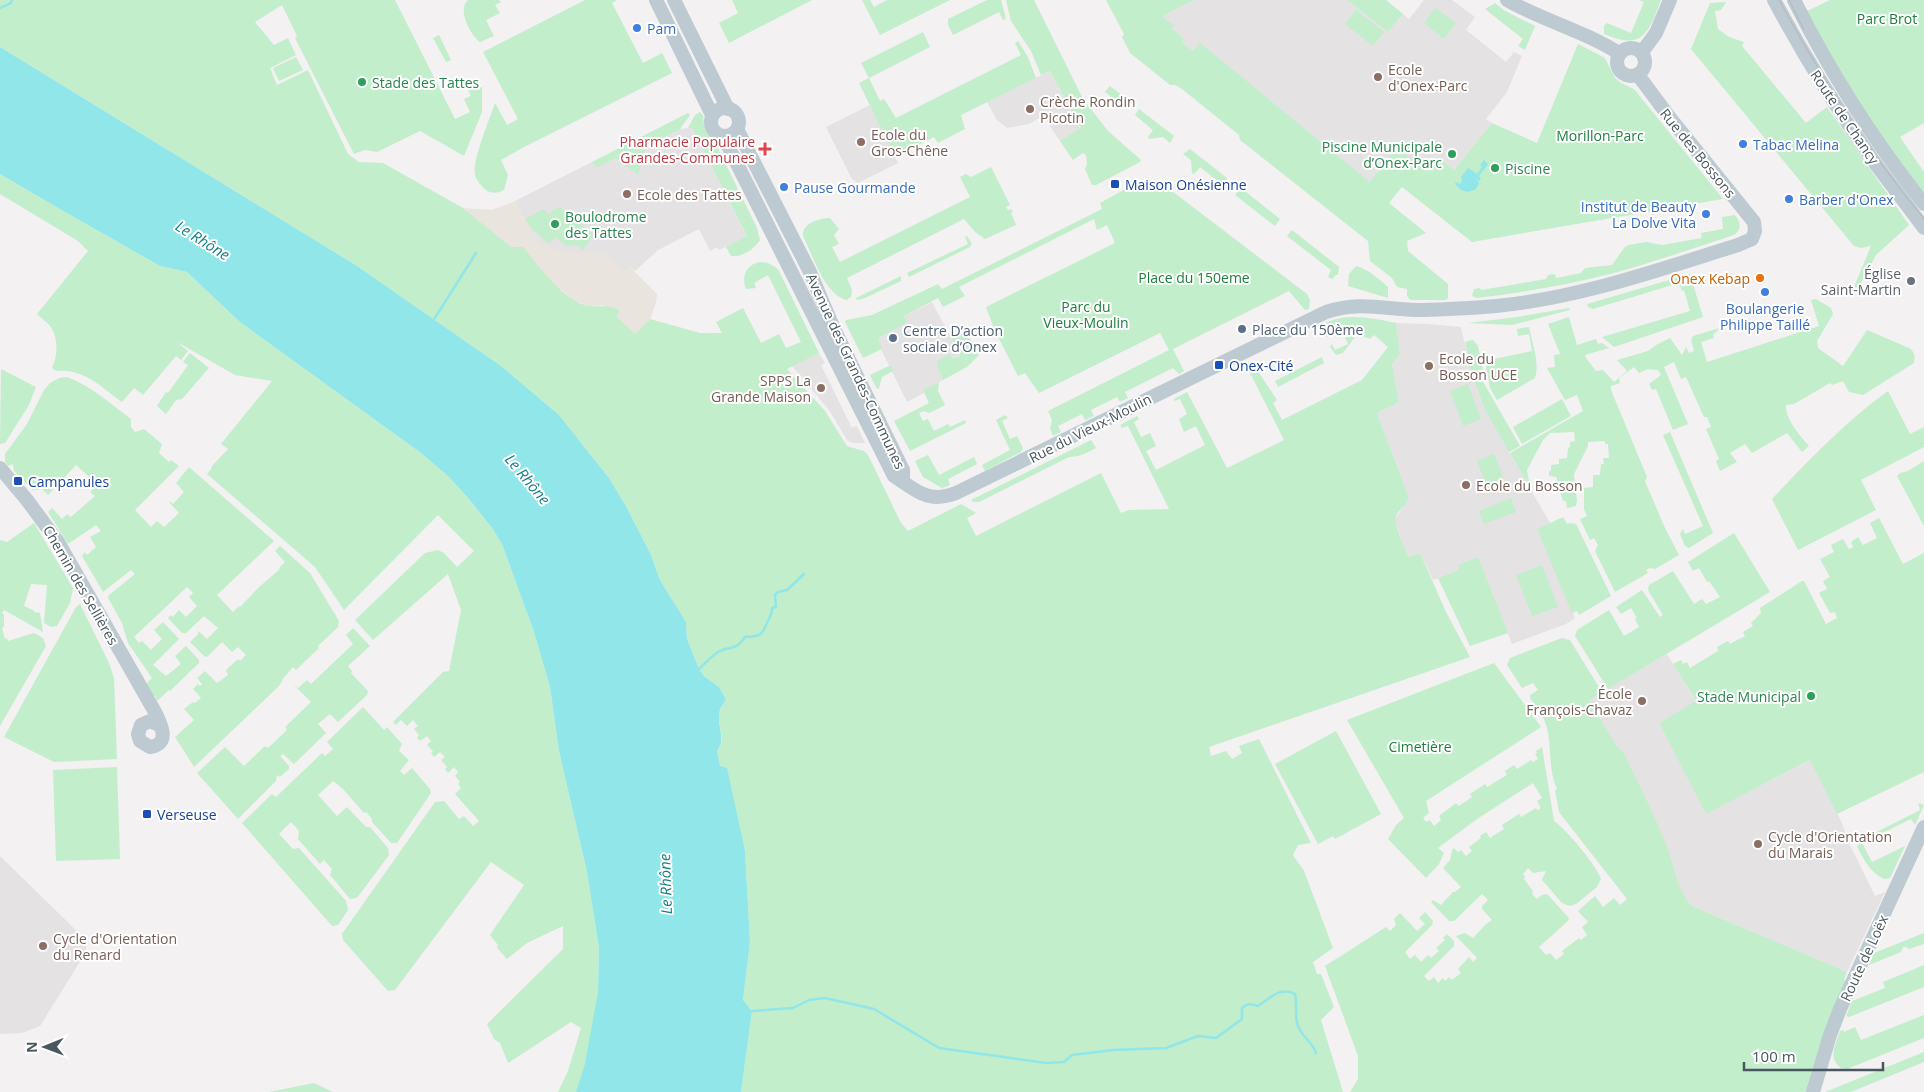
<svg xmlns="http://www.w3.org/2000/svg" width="1924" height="1092" viewBox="0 0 1924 1092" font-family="'Open Sans',sans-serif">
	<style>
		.commercial { fill: #eae4de }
		.education { fill: #e4e2e3 }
		.green { fill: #c2eecb }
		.water { fill: #90e6e9 }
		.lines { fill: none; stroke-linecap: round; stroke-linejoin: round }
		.stream { stroke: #90e6e9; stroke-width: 2.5 }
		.secondary { stroke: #bdcad1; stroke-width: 14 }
		.tram { stroke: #b3b7bb; stroke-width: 1 }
		.shop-dot { fill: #3f7fe0; stroke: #fff; stroke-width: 2 }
		.education-dot { fill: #8d6e63; stroke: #fff; stroke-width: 2 }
		.leisure-dot { fill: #2e9e5b; stroke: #fff; stroke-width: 2 }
		.health-dot { fill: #e0444e; stroke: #fff; stroke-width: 2 }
		.transit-dot { fill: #1a4fb4; stroke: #fff; stroke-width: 2 }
		.food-dot { fill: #e8710a; stroke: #fff; stroke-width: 2 }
		.worship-dot { fill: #6b7280; stroke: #fff; stroke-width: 2 }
		.service-dot { fill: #5c6f8a; stroke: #fff; stroke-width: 2 }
		.labels { text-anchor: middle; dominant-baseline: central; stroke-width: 4; stroke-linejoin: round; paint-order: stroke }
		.park-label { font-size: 14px; fill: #1b7e3b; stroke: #fff }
		.shop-label { font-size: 14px; fill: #366cbe; stroke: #fff; text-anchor: start }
		.education-label { font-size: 14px; fill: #785e54; stroke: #fff; text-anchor: start }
		.leisure-label { font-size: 14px; fill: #27864d; stroke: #fff; text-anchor: start }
		.street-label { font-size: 14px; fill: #49575e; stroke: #fff }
		.health-label { font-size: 14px; fill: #be3a42; stroke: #fff; text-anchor: end }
		.transit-label { font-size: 14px; fill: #164399; stroke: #fff; text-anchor: start }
		.worship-label { font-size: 14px; fill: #5b616d; stroke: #fff; text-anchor: end }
		.food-label { font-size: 14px; fill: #c56008; stroke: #fff; text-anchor: end }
		.service-label { font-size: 14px; fill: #4e5e75; stroke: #fff; text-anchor: start }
		.water-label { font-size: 15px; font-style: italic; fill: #127e82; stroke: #fff }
	</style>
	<rect width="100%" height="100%" fill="#f3f1f1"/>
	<polygon class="commercial" points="515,201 538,242 605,254 622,270 629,266 657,294 656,303 650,319 635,335 603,305 589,306 573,300 463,208 492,210"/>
	<g class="education">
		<polygon points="1194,0 1347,0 1388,32 1403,14 1409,19 1424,0 1452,0 1475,17 1466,30 1506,62 1514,52 1522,56 1507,92 1486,119 1492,123 1454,170 1438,158 1427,172 1370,182 1200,44 1193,51 1182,42 1184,38 1172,29 1174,27 1161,16"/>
		<polygon points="1050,71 1081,129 1060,141 1043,116 1029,124 1007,128 996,119 987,102"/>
		<polygon points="870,105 898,163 858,183 852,179 826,127"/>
		<polygon points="692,128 747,237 719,250 717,247 710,251 699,229 658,250 635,271 629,266 622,271 605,254 563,252 538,242 515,201 592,162 596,168 616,158 646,147 680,129"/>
		<polygon points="932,302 960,355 953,359 950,354 937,366 943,380 923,390 924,393 907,402 876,339 907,323 904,316"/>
		<polygon points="1396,323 1427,324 1461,327 1471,372 1485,410 1550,523 1537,529 1575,618 1566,624 1512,644 1478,557 1458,565 1460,570 1433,580 1420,553 1409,557 1403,546 1395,519 1409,498 1377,413 1399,402 1392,364 1400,354"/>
		<polygon points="819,353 825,363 821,365 852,428 857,426 865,443 853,443 847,440 829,410 792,366"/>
		<polygon points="1667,654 1696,702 1659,723 1706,813 1811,760 1842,823 1847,839 1875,896 1885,892 1847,972 1692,906 1685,899 1674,877 1667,848 1624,753 1617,748 1588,700"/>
		<polygon points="0,856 86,940 86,952 40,1026 22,1033 0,1034"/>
	</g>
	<g class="green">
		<path d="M0 0H395L455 119 470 112 464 99 471 96 468 90 482 87V112L464 156 420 131 377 152 365 150 354 154 295 38 297 36 282 5 255 22 274 45 288 38 296 55 270 68 277 85 308 70 348 154 359 162 383 163 463 208 511 247H523C538 265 560 296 582 304 594 309 606 303 619 310L617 317 635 334 650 319 700 333H722L716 322 743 308 761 343 779 334 786 348 801 342 768 275 754 283 756 288 746 289C737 267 762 252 779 271L819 353 787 369 825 411 847 446 864 451 868 455 901 523 908 531 961 504 976 513 967 518 976 536 1101 473 1121 513 1129 510 1169 509 1128 426 1122 428 1120 425 1137 416 1139 419 1134 422 1141 437 1150 433 1156 446 1146 451 1156 470 1205 445 1196 426 1184 432 1179 419 1187 414 1180 399 1174 401V399L1187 392 1227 468 1284 440 1246 365V362H1252L1277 400 1273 403 1282 420 1362 380 1388 347 1374 335 1370 339 1357 334 1343 353 1336 355 1330 347 1332 344 1335 350 1348 344 1345 338 1351 334 1347 326 1340 329 1338 324 1326 331 1328 336 1326 337 1323 324C1347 312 1371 318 1396 323L1400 354 1392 364 1399 402 1377 413 1409 498C1406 505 1401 508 1397 514 1392 521 1405 550 1409 557L1420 553 1446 612 1470 657 1209 747 1211 756 1226 751 1232 759 1242 753 1239 746 1259 739 1311 843 1298 845 1293 855 1304 871 1333 948 1313 962 1317 974H1321L1334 1007 1321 1020 1343 1092H741L752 1011 743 1000 750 942 745 851 720 766 717 751C727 739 718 728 719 714 720 709 724 704 726 699L719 687 704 676 699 669 687 639 686 622 660 580 651 555 627 508 609 478 559 415 501 366 357 266 0 47Z"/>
		<path d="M468 0H499L501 2 495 5 500 13 486 20 494 36 480 42C470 35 457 9 468 0Z"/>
		<path d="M585 0H617L612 3 643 63 662 53 672 73 524 147 501 160 508 175 504 190C499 193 491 194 486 190 482 187 475 179 475 174 472 161 490 118 495 103L507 125 518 119 483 52Z"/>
		<polygon points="732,0 812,0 729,43 719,23 738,13"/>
		<polygon points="862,0 870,0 874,7 887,0 950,0 880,35"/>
		<polygon points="987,0 1001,0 1006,19 1003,20 999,12 953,35 948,25 948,19"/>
		<polygon points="1006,0 1034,0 1083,99 1108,131 1141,160 1140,162 1096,185 1092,185 1085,169 1087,164 1086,155 1083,153 1073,160 1060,141 1081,128 1050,71 1041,75 1031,51 1011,21"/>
		<polygon points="1106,0 1194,0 1162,16 1174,26 1172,29 1184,38 1182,42 1193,51 1200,43 1370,182 1397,148 1427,172 1438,158 1454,170 1492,123 1537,143 1578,44 1605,58 1615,78 1621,83 1634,89 1723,199 1472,242 1402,187 1389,203 1426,233 1407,241 1408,251 1448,284 1448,298 1446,300 1410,300 1407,296 1407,289 1397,287 1392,278 1370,261 1368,241 1240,140 1239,135 1182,89 1175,85 1170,85 1130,53 1122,37 1124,34"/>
		<polygon points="1347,0 1386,0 1403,14 1388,32"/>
		<path d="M1639 0H1661C1654 17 1648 45 1623 40 1617 39 1610 36 1604 34V26L1607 23 1631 33 1644 2Z"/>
		<polygon points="1830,0 1924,0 1924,123 1900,137 1924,172 1924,195 1900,164 1837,68 1807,11"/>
		<polygon points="1726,2 1721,10 1715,11 1718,29 1729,37 1744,42 1742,46 1806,123 1827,107 1909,225 1876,255 1858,288 1854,287 1871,246 1861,248 1854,246 1691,49 1710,3"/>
		<polygon points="1495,3 1505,11 1535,26 1525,50 1518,46 1523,39 1485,9"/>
		<polygon points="1435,8 1456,23 1444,39 1424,23"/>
		<polygon points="1356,10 1384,32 1373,46 1345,24"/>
		<polygon points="923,32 930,47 869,78 880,101 884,99 896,118 1021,55 1015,43 1018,41 1028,57 1036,78 961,115 965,129 938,143 934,137 895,157 859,83 869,78 861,63"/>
		<polygon points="439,35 451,60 446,62 433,38"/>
		<polygon points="296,57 303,70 279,81 273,68"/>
		<polygon points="1110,86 1127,99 1122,105 1105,92"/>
		<polygon points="1139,109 1174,136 1170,143 1163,137 1149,139 1148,137 1153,130 1135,115"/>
		<path d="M700 112 703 115C704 127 705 132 714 140L757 228 760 240C753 250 743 257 731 256L726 247 747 236 692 128H688L695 115Z"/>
		<polygon points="688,113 690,115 680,129 646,147 638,175 616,158 596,168 592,162"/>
		<polygon points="1190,149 1227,178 1223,185 1200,167 1194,174 1192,173 1191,160 1183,154"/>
		<path d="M991 167 1010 205 1006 207 1008 210 1011 209 1013 212 1011 213 1016 225 985 239 975 232 964 219 847 278 852 290 851 297 846 300C824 293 813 256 803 236 802 223 820 218 830 218L839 229 834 235 839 244 832 247 840 262 970 197 960 177 966 174 971 177Z"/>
		<path d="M0 174 58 208 160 266 187 272 240 322 421 453 449 477 469 499 492 528 502 544 534 632 550 687 559 751 587 872 599 948 598 992 585 1092H558L568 1071 581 1028 571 1022 508 1063 500 1043 494 1039 487 1024 563 949V926L527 943 507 959 497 948 498 945 490 935 524 885 491 862 395 990 388 991 343 940 342 934 435 802 444 801 459 819 464 816 473 826 479 821 455 794 461 788 458 784 460 782 455 776 458 772 454 767 448 773 445 769 447 767 441 760 445 757 440 752 434 757 431 753 433 751 427 745 431 741 427 736 420 741 417 738 419 735 414 729 418 726 413 720 407 726 401 720 396 725 393 722 443 672 449 671 461 610 448 574 373 640 355 620 425 553 438 550 444 553 457 567 474 551 438 515 344 610 315 567 207 474 212 468 211 467 228 449 221 444 272 381 235 375 177 342 188 351 181 360 176 356 143 395 134 388 122 402C101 387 84 368 56 371L52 368C57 357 59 341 52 329 49 323 42 319 37 314L88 251 78 241 0 194Z"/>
		<polygon points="1144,182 1164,185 1307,294 1310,300 1309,309 1305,310 1289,291 1173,349 1184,371 1179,374 1173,368 1125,392 1128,398 1120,402 1117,397 1091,410 1094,416 1085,420 1082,414 1058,426 1061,432 1053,436 1050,428 1052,420 1048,411 1169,350 1160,333 1039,393 1025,373 1018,376 995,331 986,307 1115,243 1107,225 1097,230 1094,219 959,287 965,296 943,307 938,298 904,316 907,323 878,338 882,349 863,358 845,322 846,320 872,315 938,284 942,289 1102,209 1100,203 1129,187"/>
		<polygon points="1241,188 1280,219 1275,226 1235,195"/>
		<polygon points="559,207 594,234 583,250 576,245 566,246 555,237 549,244 532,229 525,219 544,209 548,214"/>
		<path d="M1735 215C1741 223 1742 229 1734 235 1693 248 1652 263 1610 274 1566 285 1521 293 1476 298L1472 296 1474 289 1480 288 1481 290 1546 279 1548 275 1555 274 1556 278 1581 273 1585 268 1612 265 1624 248 1628 245 1646 242 1662 245 1702 238 1701 233 1723 229 1722 217Z"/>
		<polygon points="1292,230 1339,267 1338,275 1336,275 1332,279 1328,277 1331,270 1287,236"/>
		<polygon points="967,236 972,244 970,247 909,277 907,273 968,244 965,237"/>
		<path d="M1356 266C1368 269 1379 279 1388 287V298L1348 286 1349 274Z"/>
		<polygon points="1690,274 1703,317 1614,347 1602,337 1690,311 1684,290 1682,291 1679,283 1593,309 1588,307 1587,304"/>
		<polygon points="901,276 901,281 865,298 857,300 856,298"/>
		<path d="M1816 299 1831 308 1833 314 1817 341 1818 348 1843 366 1867 330 1909 348C1915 352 1915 356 1914 363L1863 395 1849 392 1843 381 1832 385 1830 383 1794 404 1786 405C1785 419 1800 436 1809 446L1802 452 1787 433 1752 453 1745 444 1730 453 1737 462 1720 471 1716 461 1719 459 1706 429 1711 427 1707 417H1704L1686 377 1681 379 1674 362 1664 367 1688 424 1673 430 1656 389 1652 390 1649 384 1661 375 1658 370 1648 369 1639 373 1634 367 1619 378 1620 383 1611 386V390L1647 477 1645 481 1664 526 1679 555 1655 569 1650 568 1646 570 1648 573 1615 592 1595 551 1598 545 1594 538 1590 540 1580 519 1587 516 1584 509V488L1593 487V475H1600L1601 464H1604L1603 458H1609L1608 444H1605V441L1588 442V446L1574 474 1577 501 1576 506 1567 508 1566 501H1563L1560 491H1558L1557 487 1556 486 1557 477 1549 476V471H1551V465L1559 464V459L1567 458 1568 448 1570 447V442L1575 441 1574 432 1550 433 1543 440 1527 470 1530 488 1510 453 1583 411 1577 395 1565 400 1547 368 1555 367 1554 355 1560 354 1548 324 1569 317 1577 345 1596 339 1598 344 1602 343 1609 348 1585 355 1586 358 1596 371 1603 370 1614 382 1627 371 1617 360 1648 351 1656 345 1670 338 1682 355 1686 347 1689 353 1694 351 1691 340 1693 336 1720 328 1713 335 1714 338 1701 342 1707 362 1819 326 1811 300Z"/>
		<polygon points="1569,308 1570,310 1512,325 1468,323 1517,317"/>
		<path d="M1529 327C1532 343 1540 362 1535 378L1497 400 1490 388 1485 361 1532 351 1529 334 1518 336 1517 329Z"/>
		<polygon points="959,334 970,339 979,355 967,367 943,380 937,366 939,360 950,354 953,359 960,356 951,338"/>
		<polygon points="1473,340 1478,346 1485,379 1482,380 1520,446 1509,452 1485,410 1471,372 1465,342"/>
		<polygon points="190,353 209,368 182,399 176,400 166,414 157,406 166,392 168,393 188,365 183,362"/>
		<polygon points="1322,357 1324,363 1278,387 1275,381"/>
		<polygon points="891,365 893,371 882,377 879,388 877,389 870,375"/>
		<polygon points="1,369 36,387 29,405 5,443 0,444"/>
		<path d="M67 377C91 386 111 404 131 419V427L135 432 144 429 162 444 159 453 169 462 171 460 179 466 135 510 151 527 157 521 164 527 179 513 169 502 170 501 173 504 184 492 176 483 189 467 274 541 217 595 233 612 239 606 240 607 259 587 280 569 279 568 285 562 275 551 280 546 310 573 339 621 338 627 318 646 319 648 296 670 293 667 282 680V682L278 687 194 767 175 737 194 720 184 709 193 702 195 703 201 698 193 689 198 684 200 686 202 684 197 678 205 671 217 683 228 675 226 670 238 659 240 661 246 655 238 647 232 652 222 642 207 657 204 656 190 642 198 634V631L207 639 218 628 204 616 186 633H182L168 618 171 615 173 617 179 610 186 617 197 606 189 597 193 593 187 587 134 637 139 643 142 641 151 650 162 639 154 630 163 622 179 639 153 665 166 676 181 664 175 656 186 646 199 660V663L170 691 169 690 157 701 155 696 153 697 145 685 152 678 128 643 122 623 108 598 109 595 135 574 131 570 103 592 82 556 85 552 87 555 96 547 90 537 101 531 96 525 68 544 48 512 52 508 62 519 67 514 71 517 95 496 90 492 97 484 76 465 48 495 42 489 33 490 14 471 13 464 8 466 5 462V454L27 424 44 390 50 383 59 378Z"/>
		<polygon points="939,382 938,391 945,405 929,413 924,411 919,413 923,421 928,419 934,431 948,424 950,427 965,420 966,423 910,451 894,421 929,403 923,390"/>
		<polygon points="1468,384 1481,419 1463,426 1450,391"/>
		<path d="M1888 391 1910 434 1924 427V447L1861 480 1876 510 1798 550 1772 499C1807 462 1846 421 1888 391Z"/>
		<polygon points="1562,399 1571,416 1522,444 1513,427"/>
		<polygon points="1005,415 1008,418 1002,421 1010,439 1017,436 1023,448 1021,452 985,471 982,465 1010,450 996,420"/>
		<polygon points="1670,432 1713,533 1689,548 1685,546 1680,534 1683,529 1685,534 1703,526 1663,435"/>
		<path d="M1091 440 1096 448C1087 453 1079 457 1069 457L979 502H973L971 500Z"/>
		<polygon points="1494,454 1507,487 1489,493 1477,461"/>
		<polygon points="928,455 939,475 974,457 977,464 948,479 950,485 942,488 923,477 915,461"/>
		<polygon points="1924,461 1924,526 1897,476 1900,473 1908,471"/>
		<polygon points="1511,498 1516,512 1484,524 1479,511"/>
		<polygon points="1563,517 1567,524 1570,523 1576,524 1611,596 1579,615 1577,611 1572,613 1537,529"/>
		<polygon points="1879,518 1903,564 1924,553 1924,772 1837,814 1810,760 1706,814 1659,723 1696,701 1673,664 1681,660 1683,664 1687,662 1690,668 1718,651 1717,647 1728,641 1730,644 1745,636 1743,632 1753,626 1751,623 1761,613 1760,608 1802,581 1804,581 1826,624 1837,618 1835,612 1830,613 1819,593 1827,589 1823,581 1830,577 1820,559 1834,552 1831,545 1843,539 1849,549 1853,547 1851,542 1858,537 1863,545 1877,538 1870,523"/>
		<polygon points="34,523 73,588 70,603 57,626 51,627 44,623 47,585 31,584 24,606 33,610 34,612 40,613 43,632 4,610 2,613 4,615 4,627 2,628 5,639 7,638 8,641 34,633 43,638 46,646 0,726 0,540 7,542"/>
		<polygon points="1734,533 1770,592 1608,689 1575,636 1577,630 1609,610 1624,636 1639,627 1635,619 1637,618 1631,608 1621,614 1616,607 1642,590 1660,617 1663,615 1648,590 1649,585 1673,571 1694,604 1702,599 1706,604 1720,597 1709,581 1707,582 1699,568 1693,571 1688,562"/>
		<polygon points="1478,557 1508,633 1470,646 1438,578 1459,570 1458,565"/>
		<polygon points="1542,565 1558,607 1532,616 1516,575"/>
		<polygon points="80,604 109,663 114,678 117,759 54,762 4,737 76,607"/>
		<polygon points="353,628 370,646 348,666 352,671 351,673 368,691 367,695 338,722 330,714 318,724 326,733 294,764 283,754 280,756 289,766 289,769 280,777 278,775 276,778 276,781 238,819 197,773 225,747 244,766 265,746 268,748 287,730 285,727 311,702 292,683 298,688 307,680 311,684 353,644 346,635"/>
		<path d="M1562 638 1570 640 1602 692 1589 700 1617 747 1624 753C1638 784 1655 815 1667 847 1675 868 1676 889 1692 906L1847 972 1844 980 1847 981 1808 1092H1350L1358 1079V1056L1325 966 1386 927 1390 931 1396 925 1394 919 1400 913 1417 931 1425 924 1419 918 1425 912 1433 921 1432 925 1405 952 1410 959 1415 955 1421 962 1428 955 1431 958 1439 951 1436 948 1445 940 1443 938 1447 934 1454 941V946L1424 976 1429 981 1434 977 1438 983 1443 978 1445 981 1449 977 1452 980 1461 973 1458 969 1469 957 1473 962 1477 958 1456 936 1465 933 1473 938 1485 925 1492 920 1482 909V906L1488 900 1482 894 1454 921H1449L1431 902 1433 900 1441 905 1453 892H1455L1461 887 1443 868 1450 860 1452 850 1454 848 1458 852 1461 850 1466 856 1472 851 1469 847 1481 838 1480 836 1486 832 1490 838 1504 829 1502 825 1519 814 1521 817 1536 808 1537 810 1540 809V806L1537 801 1542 798 1533 783 1477 819 1438 848 1444 853 1439 864 1426 878 1388 839 1396 825 1404 818 1347 720 1494 663 1541 727 1426 801 1429 813 1423 818 1426 822 1430 820 1434 826 1441 820 1439 816 1456 803 1459 806 1472 797 1470 794 1485 784 1487 787 1507 775 1505 771 1514 765 1517 769 1531 760 1533 762 1538 759 1535 754 1537 753 1536 751 1542 747 1554 821C1565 828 1597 866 1601 879L1597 887 1576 904 1570 906 1562 903 1542 880 1546 871 1533 873 1528 868 1523 874 1525 876 1524 879 1533 891 1532 894 1537 899 1542 895 1547 894 1569 918 1568 921 1539 947 1546 955 1550 953 1556 960 1564 954 1562 951 1579 938 1581 940 1587 935 1582 927 1588 922 1578 911 1595 896 1603 907 1614 898 1620 905 1627 899 1562 816 1559 812 1555 790 1557 789C1547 768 1553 743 1545 722 1542 713 1536 706 1530 698V695L1538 690 1533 683 1522 688 1507 665 1510 658Z"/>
		<polygon points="363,707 384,730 387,727 402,744 399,751 409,760 400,771 404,775 412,768 430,789 431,793 397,843 391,843 372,822 372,819 366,812 364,813 343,789 333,781 318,795 337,816 347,807 366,827 370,827 388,848 389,855 357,898 350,899 330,875 332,869 324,860 320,864 298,839 299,831 291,822 279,834 293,849 299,848 346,901 348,910 338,925 332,926 242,823 272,794 276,797 322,753 325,756 333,749 327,742"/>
		<polygon points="1336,731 1381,814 1335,839 1333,836 1318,844 1275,764"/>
		<polygon points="117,767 120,859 56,861 53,770"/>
		<polygon points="1918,803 1924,805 1915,825 1911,819 1864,842 1863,839 1920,810"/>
		<path d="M1861 841 1872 862 1905 846 1890 878 1884 879C1870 872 1865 861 1857 847Z"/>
		<polygon points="1924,933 1924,944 1909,949 1906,947 1903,947 1901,952 1869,965 1874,953"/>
		<polygon points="1924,965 1924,987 1849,1017 1846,1016 1852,1001 1885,988 1883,982"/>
		<path d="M1924 1015V1038L1847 1069 1841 1068C1827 1058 1836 1044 1840 1031L1843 1030 1844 1032 1855 1027 1861 1040Z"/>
		<polygon points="1924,1052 1924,1062 1851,1092 1825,1092"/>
		<polygon points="314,1083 333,1092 269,1092"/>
	</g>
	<g class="water">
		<path d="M0 47 357 266 501 366 559 415 609 478 627 508 651 555 660 580 686 622 687 639 699 669 704 676 719 687 726 699C724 704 719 709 719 715 718 729 726 739 717 751L720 766 727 768 745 851 750 942 743 1000 752 1011 741 1092H576L585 1064 598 992 599 948 587 872 559 751 550 687 534 632 502 544 492 528 469 499 449 477 421 453 240 322 187 272 160 266 58 208 0 174Z"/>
		<path d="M1484 160 1488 164 1479 176 1481 179 1479 181 1475 178 1479 183 1476 189C1466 194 1463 192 1455 184L1456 182 1460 184 1462 181 1461 177 1468 168 1477 174 1482 167 1480 165Z"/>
	</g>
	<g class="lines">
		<g class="stream">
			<polyline points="0,8 11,3 12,0"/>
			<polyline points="433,321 476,253"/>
			<path d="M699 669C705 663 712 656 718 652 731 644 734 653 745 637 765 636 761 634 769 619 771 614 772 614 772 608L776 607 775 595 778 592 787 590 804 574"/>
			<path d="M752 1011 793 1008 809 1000 825 998 874 1009 939 1048 1046 1063 1064 1062 1072 1055 1113 1050 1166 1048 1198 1036 1216 1038 1242 1019V1008C1247 1003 1252 1004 1258 1006 1270 998 1281 986 1295 994 1298 1006 1293 1019 1300 1030 1305 1039 1313 1043 1316 1053"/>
		</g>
		<g class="secondary">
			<polyline points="656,0 712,115"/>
			<polyline points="674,0 728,109"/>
			<path d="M1507 0C1543 21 1585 31 1620 54"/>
			<path d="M1774 0C1804 56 1838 111 1875 163 1891 185 1908 206 1924 228"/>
			<path d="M1794 0C1830 72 1874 141 1924 204"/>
			<circle cx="1631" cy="62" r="14"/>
			<polyline points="1642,52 1656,33 1670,0"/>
			<circle cx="725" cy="122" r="14"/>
			<polyline points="737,129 810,272 834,329 903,470 903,480"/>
			<path d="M723 136 894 476C916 490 927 504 956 493L1326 312C1361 301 1382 309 1416 310 1443 310 1469 308 1496 306 1579 298 1658 270 1738 245L1752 239 1755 231 1754 222 1670 118 1638 75"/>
			<path d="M0 468 27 500 58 542 155 712C161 724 171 744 150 747L140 741 138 734 141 725 150 721 161 726"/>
			<polyline points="1813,1092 1830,1035 1840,1009 1924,827"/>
		</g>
		<g class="tram">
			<path d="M1779 0C1821 77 1868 151 1924 219"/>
			<polyline points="1789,0 1804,30"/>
		</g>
	</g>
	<g class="shop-dot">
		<circle cx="637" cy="28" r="5"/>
		<circle cx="1743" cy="144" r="5"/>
		<circle cx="784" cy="187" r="5"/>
		<circle cx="1789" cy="199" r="5"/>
		<circle cx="1706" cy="214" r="5"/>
		<circle cx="1765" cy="292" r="5"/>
	</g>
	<g class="education-dot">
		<circle cx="1378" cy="77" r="5"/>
		<circle cx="1030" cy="109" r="5"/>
		<circle cx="861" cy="142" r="5"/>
		<circle cx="627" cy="194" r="5"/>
		<circle cx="1429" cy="366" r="5"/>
		<circle cx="821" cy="388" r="5"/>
		<circle cx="1466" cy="485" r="5"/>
		<circle cx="1642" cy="701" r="5"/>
		<circle cx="1758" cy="844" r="5"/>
		<circle cx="43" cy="946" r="5"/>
	</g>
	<g class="leisure-dot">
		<circle cx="362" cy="82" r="5"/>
		<circle cx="1452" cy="154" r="5"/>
		<circle cx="1495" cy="168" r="5"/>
		<circle cx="555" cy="224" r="5"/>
		<circle cx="1811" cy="696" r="5"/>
	</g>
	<path class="health-dot" d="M762.5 141.5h5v5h5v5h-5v5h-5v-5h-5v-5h5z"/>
	<g class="transit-dot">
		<rect x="1110" y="179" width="10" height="10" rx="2.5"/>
		<rect x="1214" y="360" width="10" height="10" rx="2.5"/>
		<rect x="13" y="476" width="10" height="10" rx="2.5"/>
		<rect x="142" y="809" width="10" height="10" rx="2.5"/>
	</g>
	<circle class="food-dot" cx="1760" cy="278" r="5"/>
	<circle class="worship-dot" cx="1911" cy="281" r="5"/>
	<g class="service-dot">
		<circle cx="1242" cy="329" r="5"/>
		<circle cx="893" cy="338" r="5"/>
	</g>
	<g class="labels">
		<g class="park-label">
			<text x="1887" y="18">Parc Brot</text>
			<text x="1600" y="135">Morillon-Parc</text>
			<text x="1194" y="277">Place du 150eme</text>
			<text x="1086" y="306">Parc du<tspan x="1086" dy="16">Vieux-Moulin</tspan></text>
			<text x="1420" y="746">Cimetière</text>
		</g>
		<g class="shop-label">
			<text x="647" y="28">Pam</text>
			<text x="1753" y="144">Tabac Melina</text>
			<text x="794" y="187">Pause Gourmande</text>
			<text x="1799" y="199">Barber d'Onex</text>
			<text x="1696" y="206" text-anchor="end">Institut de Beauty<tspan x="1696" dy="16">La Dolve Vita</tspan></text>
			<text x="1765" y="308" text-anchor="middle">Boulangerie<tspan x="1765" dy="16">Philippe Taillé</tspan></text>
		</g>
		<g class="education-label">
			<text x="1388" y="69">Ecole<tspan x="1388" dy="16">d'Onex-Parc</tspan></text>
			<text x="1040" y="101">Crèche Rondin<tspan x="1040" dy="16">Picotin</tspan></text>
			<text x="871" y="134">Ecole du<tspan x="871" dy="16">Gros-Chêne</tspan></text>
			<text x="637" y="194">Ecole des Tattes</text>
			<text x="1439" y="358">Ecole du<tspan x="1439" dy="16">Bosson UCE</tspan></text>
			<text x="811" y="380" text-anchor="end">SPPS La<tspan x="811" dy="16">Grande Maison</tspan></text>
			<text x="1476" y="485">Ecole du Bosson</text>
			<text x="1632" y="693" text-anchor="end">École<tspan x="1632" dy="16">François-Chavaz</tspan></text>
			<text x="1768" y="836">Cycle d'Orientation<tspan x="1768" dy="16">du Marais</tspan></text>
			<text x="53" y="938">Cycle d'Orientation<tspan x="53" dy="16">du Renard</tspan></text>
		</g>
		<g class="leisure-label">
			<text x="372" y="82">Stade des Tattes</text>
			<text x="1442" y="146" text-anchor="end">Piscine Municipale<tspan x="1442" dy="16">d’Onex-Parc</tspan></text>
			<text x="1505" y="168">Piscine</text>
			<text x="565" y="216">Boulodrome<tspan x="565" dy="16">des Tattes</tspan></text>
			<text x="1801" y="696" text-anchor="end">Stade Municipal</text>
		</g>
		<g class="street-label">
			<text transform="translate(1845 117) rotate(56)">Route de Chancy</text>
			<text transform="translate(1698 153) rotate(51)">Rue des Bossons</text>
			<text transform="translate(856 371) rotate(65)">Avenue des Grandes-Communes</text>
			<text transform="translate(1090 428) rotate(-27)">Rue du Vieux-Moulin</text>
			<text transform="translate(81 585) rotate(60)">Chemin des Sellières</text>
			<text transform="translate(1864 958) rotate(-65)">Route de Loëx</text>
		</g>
		<g class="health-label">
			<text x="755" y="141">Pharmacie Populaire<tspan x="755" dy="16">Grandes-Communes</tspan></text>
		</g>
		<g class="transit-label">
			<text x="1125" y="184">Maison Onésienne</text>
			<text x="1229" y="365">Onex-Cité</text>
			<text x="28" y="481">Campanules</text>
			<text x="157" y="814">Verseuse</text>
		</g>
		<g class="worship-label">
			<text x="1901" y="273">Église<tspan x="1901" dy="16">Saint-Martin</tspan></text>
		</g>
		<g class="food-label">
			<text x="1750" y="278">Onex Kebap</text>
		</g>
		<g class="service-label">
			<text x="1252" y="329">Place du 150ème</text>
			<text x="903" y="330">Centre D’action<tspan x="903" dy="16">sociale d’Onex</tspan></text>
		</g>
		<g class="water-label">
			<text transform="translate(203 240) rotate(32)">Le Rhône</text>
			<text transform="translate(528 479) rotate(50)">Le Rhône</text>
			<text transform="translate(665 884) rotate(-92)">Le Rhône</text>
		</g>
	</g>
	<g transform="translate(45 1047) rotate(269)" stroke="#ffffff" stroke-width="4" paint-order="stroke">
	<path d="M0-4L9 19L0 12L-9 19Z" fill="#49575e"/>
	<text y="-8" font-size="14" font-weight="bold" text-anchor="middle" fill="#49575e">N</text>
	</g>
	<path d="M1744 1062v8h139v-8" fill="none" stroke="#49575e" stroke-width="2.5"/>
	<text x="1752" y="1062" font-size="15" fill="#49575e" stroke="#ffffff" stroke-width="4" paint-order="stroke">100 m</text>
</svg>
